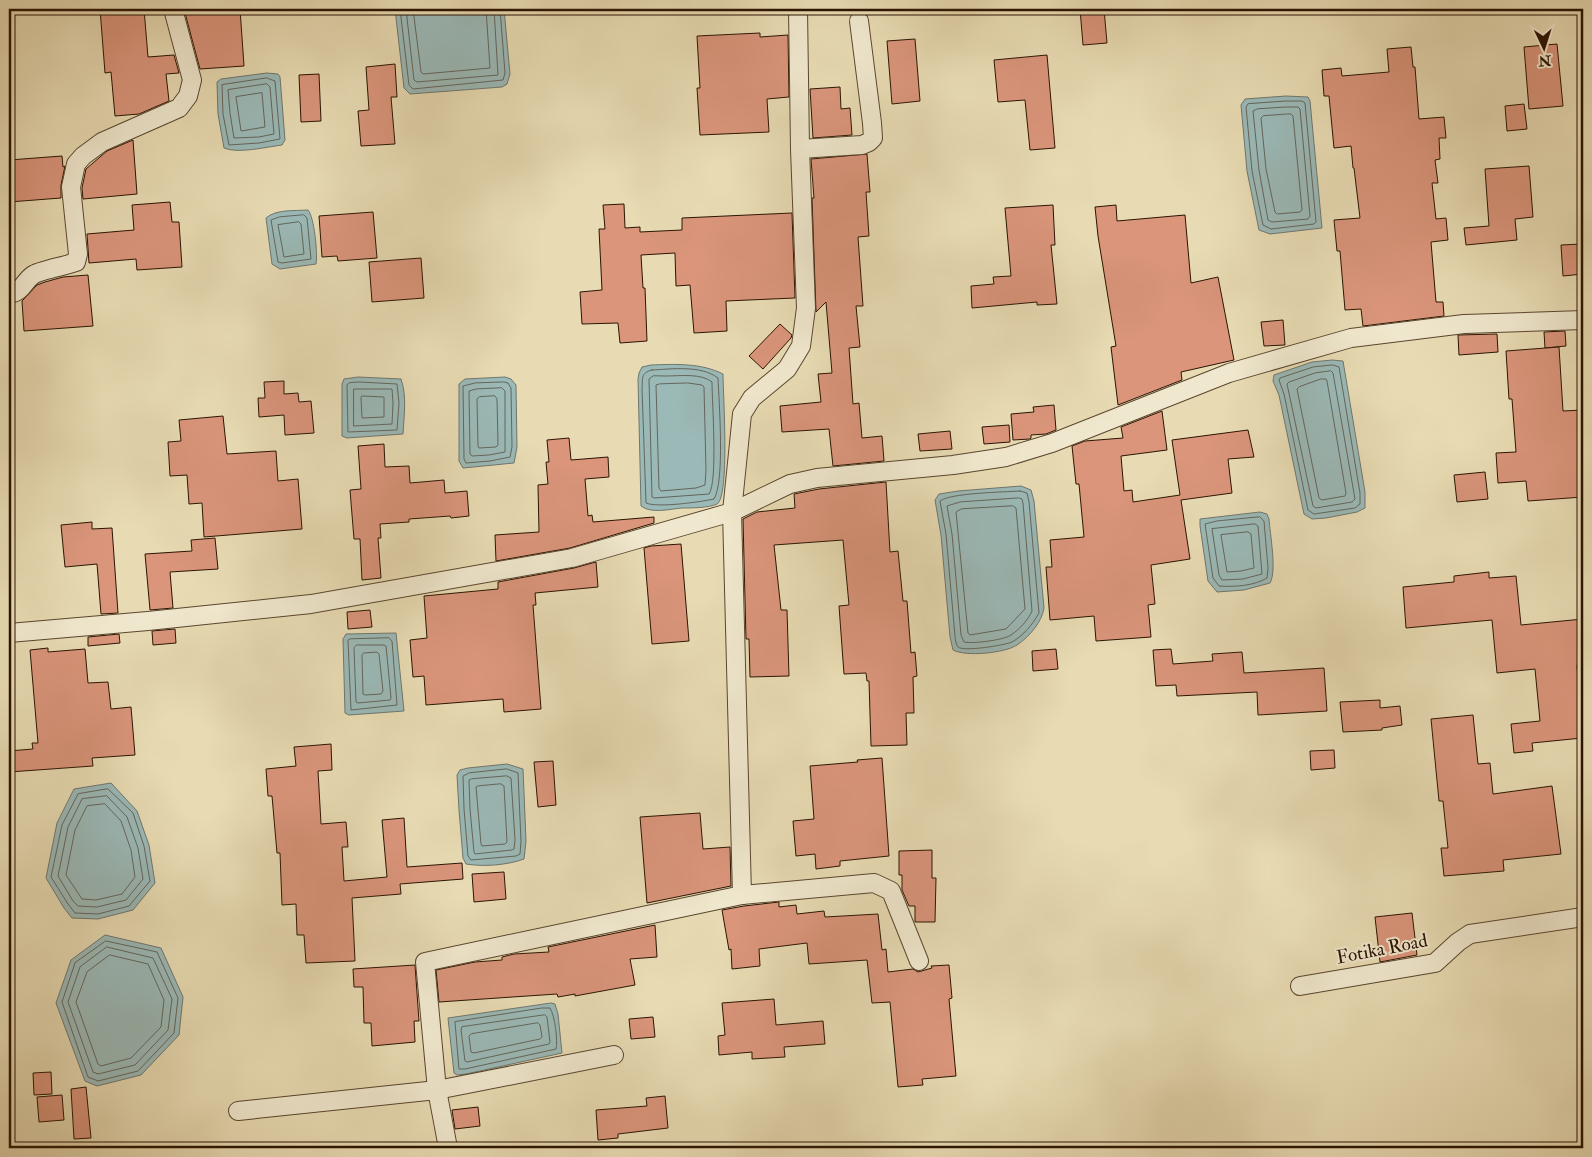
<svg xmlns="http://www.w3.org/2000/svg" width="1592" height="1157" viewBox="0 0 1592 1157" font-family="'IM FELL Double Pica',serif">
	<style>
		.water { fill: #9bb9b7; stroke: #6e776f }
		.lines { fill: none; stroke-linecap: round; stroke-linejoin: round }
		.shore { stroke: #63665c; stroke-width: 1 }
		.building { fill: #da957b; stroke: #2b1402 }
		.minor-casing { stroke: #5a462e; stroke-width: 20 }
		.minor { stroke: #f0e8ce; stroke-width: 18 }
		.labels { text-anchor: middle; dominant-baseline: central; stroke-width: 4; stroke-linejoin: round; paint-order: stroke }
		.street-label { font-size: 19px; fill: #2b1402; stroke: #f0e8ce }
	</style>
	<rect width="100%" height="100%" fill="#e8dbb3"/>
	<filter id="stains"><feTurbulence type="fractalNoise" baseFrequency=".004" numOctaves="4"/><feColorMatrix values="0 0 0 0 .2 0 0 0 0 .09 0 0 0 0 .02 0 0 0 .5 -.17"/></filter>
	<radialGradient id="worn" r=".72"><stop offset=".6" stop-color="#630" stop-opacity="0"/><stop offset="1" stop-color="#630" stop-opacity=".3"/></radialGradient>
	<g class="water">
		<polygon points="395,9 504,9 510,74 507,84 502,87 410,94 404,88"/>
		<path d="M267 73 278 74 280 77 285 140 282 145C266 147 238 154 224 148L218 114 217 82 221 79Z"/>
		<polygon points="1286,96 1308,97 1310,101 1322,228 1270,234 1259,230 1247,171 1241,105 1245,99"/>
		<path d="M308 210C314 216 318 254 316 264L280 269 272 264 266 218C276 209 295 211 308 210Z"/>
		<polygon points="1332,360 1343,361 1365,492 1365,508 1357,512 1326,518 1312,519 1304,514 1279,395 1273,381 1274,375 1312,362"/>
		<path d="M651 365C676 364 701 363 723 374 723 392 730 497 717 504 709 508 691 508 682 508 670 509 651 514 641 506L638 379 639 373 642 367Z"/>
		<path d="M358 377 401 379C407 396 404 416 403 434L347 438 342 436V384L344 379Z"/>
		<polygon points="505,377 511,379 516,385 517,447 514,463 463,468 459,461 459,384 465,379"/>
		<path d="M1021 486 1031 490 1034 501 1044 608C1042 622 1029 637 1017 645 1005 653 966 657 953 650L950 637 941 535 935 500 939 494 958 491Z"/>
		<path d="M1260 512 1267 514 1269 519C1270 534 1277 571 1270 583L1244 590 1217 592 1208 581 1200 526V519Z"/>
		<polygon points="396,633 404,711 349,715 345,713 343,639 346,634"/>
		<path d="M507 764 523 769 526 841 524 859C508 865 484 867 466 864L463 858 459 810 457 775 460 770 468 768Z"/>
		<polygon points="111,783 137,811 149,845 155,883 133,910 98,919 72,918 64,908 46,878 57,823 74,789"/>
		<polygon points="105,935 161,948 183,997 179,1035 141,1075 97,1086 85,1081 56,1003 71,960"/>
		<polygon points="551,1003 555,1004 558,1014 562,1053 466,1074 457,1075 454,1073 448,1018"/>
		<polygon points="9,1062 10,1063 14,1105 9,1126"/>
	</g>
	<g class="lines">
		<g class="shore">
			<polyline points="400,9 409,85 413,89 503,80 505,73 500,9"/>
			<polyline points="406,9 414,80 417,82 498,75 494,9"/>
			<polyline points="413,9 421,72 423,74 490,68 486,9"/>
			<polygon points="267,78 275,81 280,139 259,143 229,145 223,114 222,85"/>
			<polygon points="267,84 270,87 274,134 259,137 234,138 230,113 228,90"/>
			<polygon points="262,93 265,127 241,131 236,97"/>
			<polygon points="1286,101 1302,101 1305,103 1316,222 1314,224 1271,229 1263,225 1252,171 1246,107 1248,104"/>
			<polygon points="1286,107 1298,107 1300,109 1310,216 1308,219 1272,222 1268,220 1259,170 1253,111 1257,109"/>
			<polygon points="1287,114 1291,114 1293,116 1302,210 1300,212 1277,214 1275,212 1266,169 1261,118 1263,116"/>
			<polygon points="304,215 307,218 311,259 282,263 278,262 271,220 279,217"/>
			<polygon points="299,222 301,224 304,254 284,257 278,225"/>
			<polygon points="1333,365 1339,367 1360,493 1360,504 1355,508 1314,514 1308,510 1284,394 1279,380 1280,378 1313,367"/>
			<path d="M652 370C672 369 701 365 718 378 719 402 725 481 714 499 700 502 658 508 646 503L642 389C643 379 640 373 652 370Z"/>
			<polygon points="1331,371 1333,373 1355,499 1352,502 1316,508 1313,506 1287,384 1289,382 1315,373"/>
			<path d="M666 376C680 376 701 373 712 382 712 402 718 481 709 494L654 498 652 497 649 379 653 376Z"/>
			<polygon points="1321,379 1326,379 1327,381 1346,493 1345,496 1322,500 1319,498 1297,389 1299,387"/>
			<polygon points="359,382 397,384 399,403 397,430 348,432 347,385 349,383"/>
			<polygon points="504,382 508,383 511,388 512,447 510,457 490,461 466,463 464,459 463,386 475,383"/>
			<polygon points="688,383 702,385 704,387 706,470 705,485 696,488 661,491 659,488 656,385 659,384"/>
			<polygon points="502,388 505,391 505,452 489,455 472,456 470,454 469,391 476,389"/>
			<polygon points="354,389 392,389 393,403 392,424 354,426"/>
			<polygon points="362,396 384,397 384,417 362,418 361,398"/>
			<polygon points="495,396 497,399 498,445 496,447 479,448 478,446 477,399 479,397"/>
			<path d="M1020 491 1027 493 1029 502 1039 613C1033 624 1023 636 1012 642 1005 645 964 652 958 647 956 645 955 639 955 636L946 534 940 501C950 493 1004 492 1020 491Z"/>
			<path d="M1019 498 1022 499 1023 503 1032 611C1028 620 1020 629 1011 635 1004 640 973 644 964 642L961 635 952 534 947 506 960 502Z"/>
			<polygon points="1013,506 1016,508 1025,609 1006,629 970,635 968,633 956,512 961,509"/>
			<path d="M1260 517 1264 521 1268 568 1267 578C1254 586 1234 587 1219 586L1213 578 1205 524 1217 521Z"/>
			<polygon points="1255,524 1258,526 1262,574 1243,579 1222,580 1219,575 1212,529"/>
			<polygon points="1248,532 1251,534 1254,568 1241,571 1227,572 1221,535"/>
			<polygon points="389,638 392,641 397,705 351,710 348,640 350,639"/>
			<polygon points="357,645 384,645 386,646 391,698 390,700 358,703 356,702 354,648"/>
			<polygon points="364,653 377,652 379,654 383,691 381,694 365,695 363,694 362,655"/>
			<polygon points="507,769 518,773 521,841 520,854 516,856 471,860 468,856 464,809 463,776 469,773"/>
			<polygon points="507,776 511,778 515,840 514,849 512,850 475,854 474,852 470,809 469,780 471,779"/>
			<polygon points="501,784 504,786 507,842 505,844 482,846 481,844 476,787 478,786"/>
			<polygon points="108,789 133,813 144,846 150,881 129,906 98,914 75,913 68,904 51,877 62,825 78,794"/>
			<polygon points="107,796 127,817 138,848 143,879 126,900 97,907 78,906 73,901 58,876 68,827 82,799"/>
			<polygon points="105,804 121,821 131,850 135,877 122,894 96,900 82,899 66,875 75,830 87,806"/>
			<polygon points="106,941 157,952 178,998 174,1033 138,1071 98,1081 88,1077 62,1002 75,963"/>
			<polygon points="107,947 153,958 172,999 168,1030 135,1065 98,1074 93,1072 68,1002 80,967"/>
			<polygon points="110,955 148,964 164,1000 161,1027 131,1058 101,1066 98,1064 76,1002 87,972"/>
			<path d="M542 1008H550C555 1016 558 1041 556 1049L465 1069H459L455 1022Z"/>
			<polygon points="545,1015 547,1017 550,1042 549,1044 467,1062 465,1061 461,1030 462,1027"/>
			<polygon points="538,1023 540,1025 542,1037 540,1039 474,1053 471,1052 469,1036 471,1034"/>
		</g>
	</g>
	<g class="building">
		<polygon points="100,9 144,9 148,57 174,55 179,73 166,74 169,101 139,114 115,116 111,72 105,73"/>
		<polygon points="240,9 244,66 200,69 185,13"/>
		<polygon points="1080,9 1104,9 1107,43 1083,45"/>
		<polygon points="760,33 760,37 788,35 789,97 767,99 769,132 700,135 697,88 700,88 697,36"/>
		<polygon points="915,39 920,101 892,104 887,41"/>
		<polygon points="1557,44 1563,106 1529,109 1524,47"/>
		<polygon points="1411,47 1413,67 1415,67 1419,119 1444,117 1446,138 1439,138 1440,159 1435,160 1438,183 1432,183 1436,219 1446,218 1448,240 1431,242 1436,302 1443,302 1444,316 1363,326 1361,309 1345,310 1340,251 1337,251 1334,220 1360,218 1354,168 1353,168 1351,146 1334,148 1329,96 1324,96 1322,70 1341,68 1342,76 1389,72 1387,49"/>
		<polygon points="1047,55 1055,148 1030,150 1025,100 998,102 994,60"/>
		<polygon points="395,64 397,97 391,97 395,144 361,146 358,111 369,110 366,67"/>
		<polygon points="319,74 321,121 301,122 299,75"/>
		<polygon points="840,87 841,109 850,108 852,135 813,138 810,89"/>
		<polygon points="1524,104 1527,129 1507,131 1505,106"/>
		<polygon points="133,140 137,194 83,199 82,188 86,169 107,151"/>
		<polygon points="867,154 870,192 866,192 869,236 858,237 863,306 856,306 860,347 849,348 853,404 859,403 862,438 882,436 884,461 833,466 829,429 782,432 780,406 821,402 818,374 832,373 826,302 816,312 812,198 814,198 811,159"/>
		<polygon points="62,156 63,167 65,166 61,185 61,198 9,202 9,160"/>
		<polygon points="1529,166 1533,217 1515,219 1517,240 1466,245 1464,228 1489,226 1485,169"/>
		<polygon points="170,202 172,222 179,222 182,267 137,270 136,259 89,263 87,234 134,230 132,205"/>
		<polygon points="624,204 625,228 640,227 640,232 682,230 682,218 792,213 795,298 726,301 727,331 694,333 690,285 676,286 675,253 641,255 643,288 645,288 647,341 620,343 618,323 582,324 580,292 602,290 599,229 605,229 603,205"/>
		<polygon points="1053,205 1055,245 1051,245 1057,304 1037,305 1037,302 972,308 971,286 994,284 993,277 1011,276 1005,208"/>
		<polygon points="1116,205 1117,221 1185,215 1191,283 1218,277 1234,360 1181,372 1182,380 1118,405 1111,347 1116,346 1098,236 1095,207"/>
		<polygon points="373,212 377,258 338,261 337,256 322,257 319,216"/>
		<polygon points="1583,244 1583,274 1563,276 1561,245"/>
		<polygon points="421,258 424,298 372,302 369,262"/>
		<polygon points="88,275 93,326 24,331 22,301 37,285 45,282 63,277"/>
		<polygon points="1283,320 1285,345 1264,346 1261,322"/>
		<polygon points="780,324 792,335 791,338 763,369 749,356"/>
		<polygon points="1565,331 1566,346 1545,348 1544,332"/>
		<polygon points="1497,334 1498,352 1459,355 1458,335"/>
		<polygon points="1559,347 1563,411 1583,410 1583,497 1528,501 1526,481 1498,483 1496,453 1516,452 1512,399 1509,399 1506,351"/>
		<polygon points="284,381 284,394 298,393 299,402 311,401 314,433 285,435 284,415 259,417 258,398 265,398 264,382"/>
		<polygon points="1054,405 1056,430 1046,434 1031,435 1031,438 1030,439 1013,440 1011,414 1034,412 1033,407"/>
		<polygon points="1162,411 1167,450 1121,456 1124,491 1132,490 1133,502 1180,495 1172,440 1248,430 1254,457 1228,459 1232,493 1181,500 1190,559 1151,565 1155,604 1148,605 1151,637 1096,641 1094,616 1050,620 1046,567 1052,567 1050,540 1084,537 1079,484 1076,484 1072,446 1085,441 1123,438 1121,427"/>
		<polygon points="223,416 227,454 276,451 278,481 298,479 302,529 204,537 202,503 189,504 187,475 170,476 168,442 181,441 179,420"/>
		<polygon points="1009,425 1010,442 984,444 982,427"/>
		<polygon points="950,431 952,449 920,451 918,434"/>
		<polygon points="569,438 571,460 608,457 609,477 585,479 588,516 592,515 593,522 654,517 654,523 570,548 496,561 495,535 539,532 538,485 548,484 546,462 549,462 547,440"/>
		<polygon points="384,444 385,467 409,466 410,483 444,480 445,493 467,491 469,516 451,518 450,516 409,519 409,522 380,524 381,538 378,538 381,578 362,580 360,539 354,539 350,490 361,489 358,446"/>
		<polygon points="1485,472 1488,499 1457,502 1454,475"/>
		<polygon points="886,482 890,552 898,551 903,601 907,601 911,653 915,652 917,676 913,677 914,713 906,713 907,745 871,746 869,681 867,681 866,673 844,674 839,606 849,605 843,540 774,545 781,610 787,610 789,676 750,677 749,639 746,639 743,519 757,512 795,508 794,494 819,489"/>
		<polygon points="92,522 92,529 112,528 118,613 101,614 97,564 65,567 61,525"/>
		<polygon points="215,538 218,569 170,572 173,608 150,610 145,554 192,551 191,540"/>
		<polygon points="681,544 689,641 652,644 644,548 651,546"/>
		<polygon points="596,562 598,587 535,593 536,605 533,605 541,709 504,712 503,699 426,705 424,676 413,677 410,640 427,638 424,596 498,589 498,582 574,568"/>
		<polygon points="1489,572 1489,578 1516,576 1521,625 1583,619 1583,665 1577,665 1582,738 1532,743 1533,751 1514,753 1511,724 1540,721 1535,669 1497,673 1492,620 1406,628 1403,587 1454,582 1454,576"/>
		<polygon points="370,610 372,627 348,629 347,612"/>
		<polygon points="175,629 176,643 153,645 152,631"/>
		<polygon points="119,634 120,643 88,646 88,637"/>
		<polygon points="48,648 48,652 85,649 88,683 108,682 111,709 131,707 135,755 92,758 93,766 9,772 9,751 33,749 32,743 38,743 30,650"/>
		<polygon points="1056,649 1058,669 1033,671 1032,651"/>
		<polygon points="1171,649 1173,664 1213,661 1212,654 1242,652 1244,673 1324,668 1327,711 1258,715 1257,692 1177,696 1176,685 1156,686 1153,650"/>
		<polygon points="1380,700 1380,708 1400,706 1402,725 1382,728 1382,730 1343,732 1340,702"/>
		<polygon points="1473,715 1478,764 1490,763 1493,794 1552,786 1561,854 1503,860 1504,871 1444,876 1441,848 1448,848 1443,801 1439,801 1431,719"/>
		<polygon points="331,744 332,770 318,771 321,824 346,822 348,847 342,847 344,881 387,877 382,820 404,818 407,867 462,863 463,879 400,884 401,894 352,898 355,961 306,963 304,935 297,935 296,904 282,905 280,853 277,853 272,796 268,796 266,769 296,766 294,747"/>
		<polygon points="1334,750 1335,768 1311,770 1310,751"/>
		<polygon points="882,758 889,856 840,861 840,866 816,869 815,854 796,856 793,821 814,819 810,766 858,762 857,760"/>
		<polygon points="553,761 556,805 538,807 534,762"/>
		<polygon points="700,813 703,849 730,847 731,886 647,903 640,817"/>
		<polygon points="932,850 932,878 936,878 935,922 915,922 915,906 909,906 902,890 902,875 899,875 899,851"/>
		<polygon points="504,872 506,899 474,902 472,874"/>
		<polygon points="779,902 779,907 796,905 797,914 824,911 825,917 878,914 882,950 886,949 888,972 913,969 918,972 932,968 931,966 949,965 952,998 949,999 956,1076 922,1079 923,1085 898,1087 890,1002 872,1003 867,960 809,964 807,943 759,949 760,966 732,969 731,949 729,950 722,910 744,906"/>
		<polygon points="1412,913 1417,955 1380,962 1375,917"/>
		<polygon points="655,925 657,957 630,959 635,985 575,996 575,994 558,997 557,994 439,1002 436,970 475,962 502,960 502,957 514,954 549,952 548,947"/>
		<polygon points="415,965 419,1021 414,1021 415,1042 372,1046 371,1023 364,1023 363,987 354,987 353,969"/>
		<polygon points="774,999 776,1025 823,1021 825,1044 784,1047 785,1057 752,1059 752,1052 719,1055 718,1036 725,1035 722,1003"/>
		<polygon points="653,1017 655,1037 631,1039 629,1019"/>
		<polygon points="51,1072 52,1094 34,1095 33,1073"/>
		<polygon points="86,1087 91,1138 74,1139 71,1089"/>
		<polygon points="62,1095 64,1120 39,1122 37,1097"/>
		<polygon points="665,1096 668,1128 618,1134 618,1138 598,1140 596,1110 647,1106 646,1098"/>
		<polygon points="478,1107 480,1126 455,1129 452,1110"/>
	</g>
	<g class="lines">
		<g class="minor-casing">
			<g id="minor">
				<polyline points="800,149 862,145 869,142 873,138 872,123 859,21"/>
				<path d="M9 294C23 292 23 282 33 275 40 270 66 266 76 262L78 254 71 187 76 164 83 156 102 142 179 108 188 96 192 80 173 9"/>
				<polyline points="9,633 148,621 311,604 572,558 732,512 790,484 817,478 953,465 1006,457 1052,443 1229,373 1351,338 1464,324 1583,320"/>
				<polyline points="742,895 874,883 891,891 919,961"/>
				<polyline points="1300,986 1435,963 1458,942 1470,934 1583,917"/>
				<polyline points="238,1111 437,1090 614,1055"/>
				<polyline points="448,1148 437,1090 425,962 742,895 732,512 742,414 752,398 787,369 801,346 806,308 800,149 798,9"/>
			</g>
		</g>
		<use href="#minor" class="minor"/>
	</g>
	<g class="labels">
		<g class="street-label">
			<text transform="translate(1382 949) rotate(-11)">Fotika Road</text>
		</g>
	</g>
	<rect width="1592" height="1157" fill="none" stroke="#e8dbb3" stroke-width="30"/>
	<rect x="10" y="10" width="1572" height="1137" fill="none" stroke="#2b1402" stroke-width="2.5"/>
	<rect x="15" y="15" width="1562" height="1127" fill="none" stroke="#2b1402"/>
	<g transform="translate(1544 48) rotate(176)" stroke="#f0e8ce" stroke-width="4" paint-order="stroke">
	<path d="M0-4L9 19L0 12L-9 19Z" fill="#2b1402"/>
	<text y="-8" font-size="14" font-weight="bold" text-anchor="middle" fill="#2b1402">N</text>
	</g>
	<rect width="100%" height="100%" filter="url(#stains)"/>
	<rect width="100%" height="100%" fill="url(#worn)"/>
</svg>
